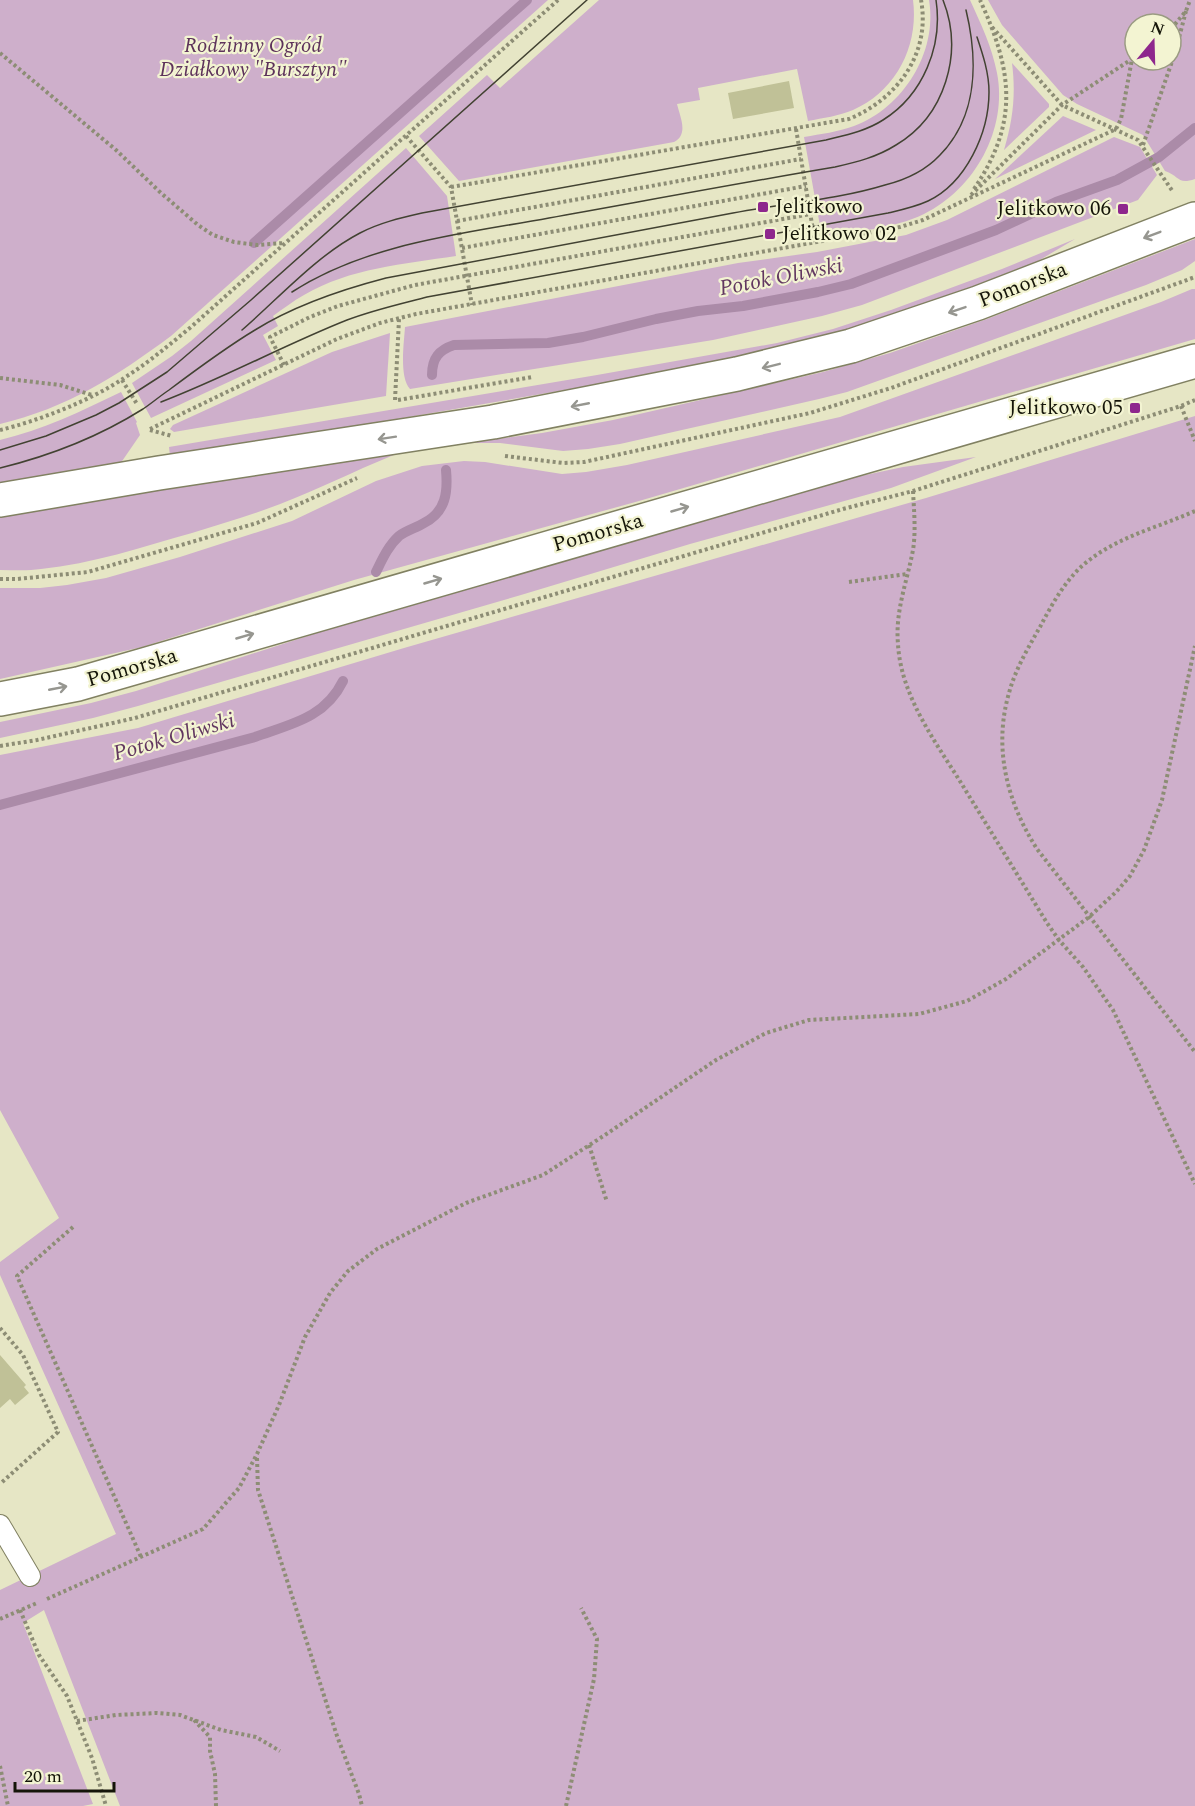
<svg xmlns="http://www.w3.org/2000/svg" width="1195" height="1806" viewBox="0 0 1195 1806" font-family="Spectral,serif">
	<style>
		.green { fill: #ceafcb; fill-rule: evenodd }
		.lines { fill: none; stroke-linecap: round; stroke-linejoin: round }
		.stream { stroke: #ab8ba8; stroke-width: 10 }
		.building { fill: #c0c197 }
		.service-casing { stroke: #818162; stroke-width: 22 }
		.tertiary-casing { stroke: #818162; stroke-width: 36 }
		.path { stroke: #8d8d75; stroke-width: 4; stroke-dasharray: 3 3; stroke-linecap: butt }
		.service { stroke: #fff; stroke-width: 20 }
		.tertiary { stroke: #fff; stroke-width: 33 }
		.tram { stroke: #424232; stroke-width: 1.5 }
		.oneway { stroke: #969690 }
		.poi-dot { fill: #8e278d; stroke: #f3f4d2; stroke-width: 2 }
		.labels { text-anchor: middle; dominant-baseline: central; stroke-width: 4.5; stroke-linejoin: round; paint-order: stroke }
		.park-label { font-size: 21px; font-style: italic; fill: #5d325b; stroke: #f3f4d2 }
		.poi-label { font-size: 21px; fill: #151509; stroke: #f3f4d2; text-anchor: start }
		.street-label { font-size: 21px; fill: #151509; stroke: #f3f4d2 }
		.water-label { font-size: 22px; font-style: italic; fill: #623760; stroke: #f3f4d2 }
	</style>
	<rect width="100%" height="100%" fill="#e6e6c5"/>
	<g class="green">
		<path d="M0 0H548L171 336C117 376 67 408 0 424Z"/>
		<path d="M599 0H913C919 46 896 91 853 110 839 116 823 118 808 121L797 69 698 88 700 100 677 104C680 117 689 134 674 142L459 181 419 136 487 75 500 88Z"/>
		<path d="M929 0H970C981 24 992 47 997 73 1008 129 975 189 924 214 893 229 856 231 822 237L804 137C821 134 838 132 854 126 903 108 938 52 929 0Z"/>
		<path d="M988 0H1195V179C1177 185 1180 176 1165 171L1143 135 1077 104 1063 95 1002 25ZM1135 24H1171V60H1135Z"/>
		<path d="M1012 63 1049 104V107L1004 150C1013 120 1016 94 1012 63Z"/>
		<polygon points="1063,116 1096,130 995,179"/>
		<path d="M1114 137 1140 147 1157 175 1138 200 862 305 822 316 713 340 410 389C399 377 404 343 405 327L738 263 817 252 906 235 947 220Z"/>
		<path d="M406 148 447 196 456 256C404 264 350 268 304 295 293 301 283 309 273 316L278 326 263 335 276 360 151 418 132 383 172 356 191 341Z"/>
		<polygon points="1075,239 1028,267 896,319 715,364 241,446 170,456 169,447 597,375 777,343 833,329 891,310 1002,269"/>
		<polygon points="1195,239 1195,261 1182,270 1146,285 847,392 819,399 620,444 588,449 563,451 500,443 468,443 542,433 613,420 823,372 890,353 987,319"/>
		<polygon points="1192,289 1195,289 1195,339 639,501 354,580 142,647 0,679 0,588 40,588 67,585 106,578 180,557 292,521 376,481 422,466 464,461 485,462 562,474 586,472 627,465 840,417 1161,302"/>
		<polygon points="390,333 386,396 174,432 170,429 173,425 332,352"/>
		<path d="M121 392 137 422 136 423 140 435 118 467 0 487V440C42 430 82 411 121 392Z"/>
		<polygon points="1195,416 1195,1806 120,1806 44,1610 23,1623 93,1804 83,1806 0,1806 0,1590 116,1534 0,1275 0,1262 59,1218 0,1110 0,755 138,728 404,648 926,498"/>
		<path d="M404 451C367 465 332 483 295 498 262 512 227 522 192 533 142 547 92 564 41 569 28 571 14 570 0 570V517L168 488 274 473Z"/>
		<polygon points="976,457 891,488 690,544 521,595 138,706 93,718 0,738 0,722 91,703 136,691 345,624 856,477 903,467"/>
	</g>
	<g class="lines">
		<g class="stream">
			<polyline points="254,243 527,0"/>
			<path d="M432 375C432 358 439 350 454 345L548 343 583 337 656 319 698 311 743 306 818 292 851 284 996 230 1056 202 1117 180 1159 157 1195 128"/>
			<path d="M376 572C382 560 388 546 399 536 407 530 416 528 424 523 446 512 448 492 446 470"/>
			<path d="M0 805 255 737C291 724 325 718 343 681"/>
		</g>
	</g>
	<g class="building">
		<polygon points="789,81 794,108 733,119 728,93"/>
		<polygon points="0,1355 26,1385 24,1387 29,1393 15,1405 10,1399 0,1408"/>
	</g>
	<g class="lines">
		<g class="service-casing">
			<polyline id="service" points="0,1525 30,1576"/>
		</g>
		<g class="tertiary-casing">
			<g id="tertiary">
				<polyline points="0,500 159,473 493,422 737,374 851,346 978,303 1195,219"/>
				<polyline points="0,699 78,684 1195,361"/>
			</g>
		</g>
		<g class="path">
			<polyline points="992,27 1062,105 1138,140 1173,192"/>
			<polyline points="1171,29 1186,11 1190,0"/>
			<polyline points="0,53 116,150 161,193 198,225 213,235 234,242 257,245 284,243"/>
			<polyline points="796,129 815,242"/>
			<polyline points="406,136 451,187 472,305"/>
			<polyline points="1143,145 1175,53 1186,11"/>
			<path d="M451 187 849 119C897 99 931 54 921 0"/>
			<path d="M974 189C1020 121 1012 70 980 0"/>
			<polyline points="971,195 1062,105 1135,57"/>
			<polyline points="457,221 801,159"/>
			<polyline points="462,248 806,186"/>
			<polyline points="284,365 270,337 310,317 338,306 415,285 811,214"/>
			<polyline points="0,378 60,385 92,395"/>
			<polyline points="122,380 137,404"/>
			<polyline points="395,400 399,319"/>
			<polyline points="398,400 532,377"/>
			<polyline points="1181,406 1195,441"/>
			<polyline points="150,429 337,339 380,323 416,314 900,227 923,220 1116,129 1121,119 1132,59"/>
			<path d="M0 430C38 421 92 400 124 378 148 363 169 345 191 327L558 0"/>
			<polyline points="150,430 172,436"/>
			<polyline points="505,456 563,463 584,462 810,413 891,388 1195,277"/>
			<path d="M913 491C914 511 916 531 913 550 907 582 895 611 898 644 901 699 939 746 966 791 993 835 1020 879 1047 923L1059 940 1083 967 1113 1010 1195 1184"/>
			<path d="M1195 511C1159 527 1120 536 1088 561 1067 577 1052 604 1040 627 1028 648 1015 670 1009 693 993 748 1007 802 1037 849L1195 1052"/>
			<polyline points="0,579 17,579 88,572 257,523 357,478"/>
			<polyline points="849,582 907,574"/>
			<polyline points="0,746 37,740 135,718 843,509 913,491 1181,406 1195,400"/>
			<polyline points="589,1145 607,1202"/>
			<polyline points="73,1227 17,1276 141,1557"/>
			<polyline points="0,1328 23,1355 58,1432 0,1484"/>
			<polyline points="257,1458 258,1490 337,1736 359,1794 362,1806"/>
			<polyline points="47,1599 203,1529 239,1488 257,1454 279,1405 305,1337 330,1293 348,1271 377,1249 466,1203 543,1175 605,1135 716,1060 766,1033 809,1020 919,1014 967,1001 1006,979 1089,917 1116,892 1130,876 1144,850 1162,800 1195,646"/>
			<polyline points="20,1610 39,1655 67,1696 92,1758 106,1806"/>
			<polyline points="0,1619 37,1603"/>
			<polyline points="194,1720 210,1737 210,1751 215,1774 216,1806"/>
			<polyline points="77,1721 116,1715 157,1713 180,1715 221,1730 256,1737 280,1751"/>
			<polyline points="0,1766 8,1806"/>
			<polyline points="566,1806 594,1679 597,1639 581,1608"/>
		</g>
		<use href="#service" class="service"/>
		<use href="#tertiary" class="tertiary"/>
		<g class="tram">
			<path d="M292 292C368 243 462 234 549 218 644 201 740 183 835 167 857 162 877 157 896 145 945 116 964 53 943 0"/>
			<path d="M242 330C279 298 316 256 360 233 379 223 400 218 422 213L826 140C846 135 866 131 883 120 923 95 943 46 936 0"/>
			<path d="M161 402C224 378 284 345 347 320 373 310 400 304 427 297L888 213C901 210 915 207 928 201 966 183 989 133 989 92 989 73 983 55 977 37"/>
			<polyline points="0,450 46,436 96,415 119,403 167,372 251,300 587,0"/>
			<path d="M0 468C49 456 100 436 143 409 152 403 160 396 169 390 197 369 225 348 255 330 295 305 340 290 386 278 502 256 618 235 733 213 784 203 836 200 885 185 905 180 926 170 940 155 978 116 978 60 966 10"/>
		</g>
	</g>
	<defs><path id="oneway-shaft" d="M-6 0H5M1.5-3L5.5 0L1.5 3" fill="none" stroke-width="1.6" stroke-linecap="round" stroke-linejoin="round" transform="scale(1.5)"/></defs>
	<g class="oneway">
		<use href="#oneway-shaft" transform="translate(1152 235) rotate(159)"/>
		<use href="#oneway-shaft" transform="translate(957 310) rotate(161)"/>
		<use href="#oneway-shaft" transform="translate(771 366) rotate(166)"/>
		<use href="#oneway-shaft" transform="translate(580 405) rotate(169)"/>
		<use href="#oneway-shaft" transform="translate(387 438) rotate(171)"/>
		<use href="#oneway-shaft" transform="translate(680 509) rotate(-16)"/>
		<use href="#oneway-shaft" transform="translate(433 581) rotate(-16)"/>
		<use href="#oneway-shaft" transform="translate(245 636) rotate(-16)"/>
		<use href="#oneway-shaft" transform="translate(58 688) rotate(-11)"/>
	</g>
	<g class="poi-dot">
		<rect x="757" y="201" width="12" height="12" rx="3"/>
		<rect x="1117" y="203" width="12" height="12" rx="3"/>
		<rect x="764" y="228" width="12" height="12" rx="3"/>
		<rect x="1129" y="402" width="12" height="12" rx="3"/>
	</g>
	<g class="labels">
		<g class="park-label">
			<text x="253" y="46">Rodzinny Ogród<tspan x="253" dy="24">Działkowy "Bursztyn"</tspan></text>
		</g>
		<g class="poi-label">
			<text x="775" y="207">Jelitkowo</text>
			<text x="1111" y="209" text-anchor="end">Jelitkowo 06</text>
			<text x="782" y="234">Jelitkowo 02</text>
			<text x="1123" y="408" text-anchor="end">Jelitkowo 05</text>
		</g>
		<g class="street-label">
			<text transform="translate(1023 285) rotate(-21)">Pomorska</text>
			<text transform="translate(598 533) rotate(-16)">Pomorska</text>
			<text transform="translate(132 668) rotate(-16)">Pomorska</text>
		</g>
		<g class="water-label">
			<text transform="translate(781 277) rotate(-11)">Potok Oliwski</text>
			<text transform="translate(174 737) rotate(-16)">Potok Oliwski</text>
		</g>
	</g>
	<g transform="translate(1153 42) rotate(19)"><circle r="28" fill="#f3f4d2" stroke="#9a9b82" stroke-width="1.5"/>
	<path d="M0-4.5L10 22L0 15L-10 22Z" fill="#8e278d"/>
	<text y="-9" font-size="16" font-weight="bold" text-anchor="middle" fill="#151509">N</text>
	</g>
	<path d="M15 1782v9h99v-9" fill="none" stroke="#151509" stroke-width="3"/>
	<text x="24" y="1782" font-size="18" fill="#151509" stroke="#f3f4d2" stroke-width="4.5" paint-order="stroke">20 m</text>
</svg>
